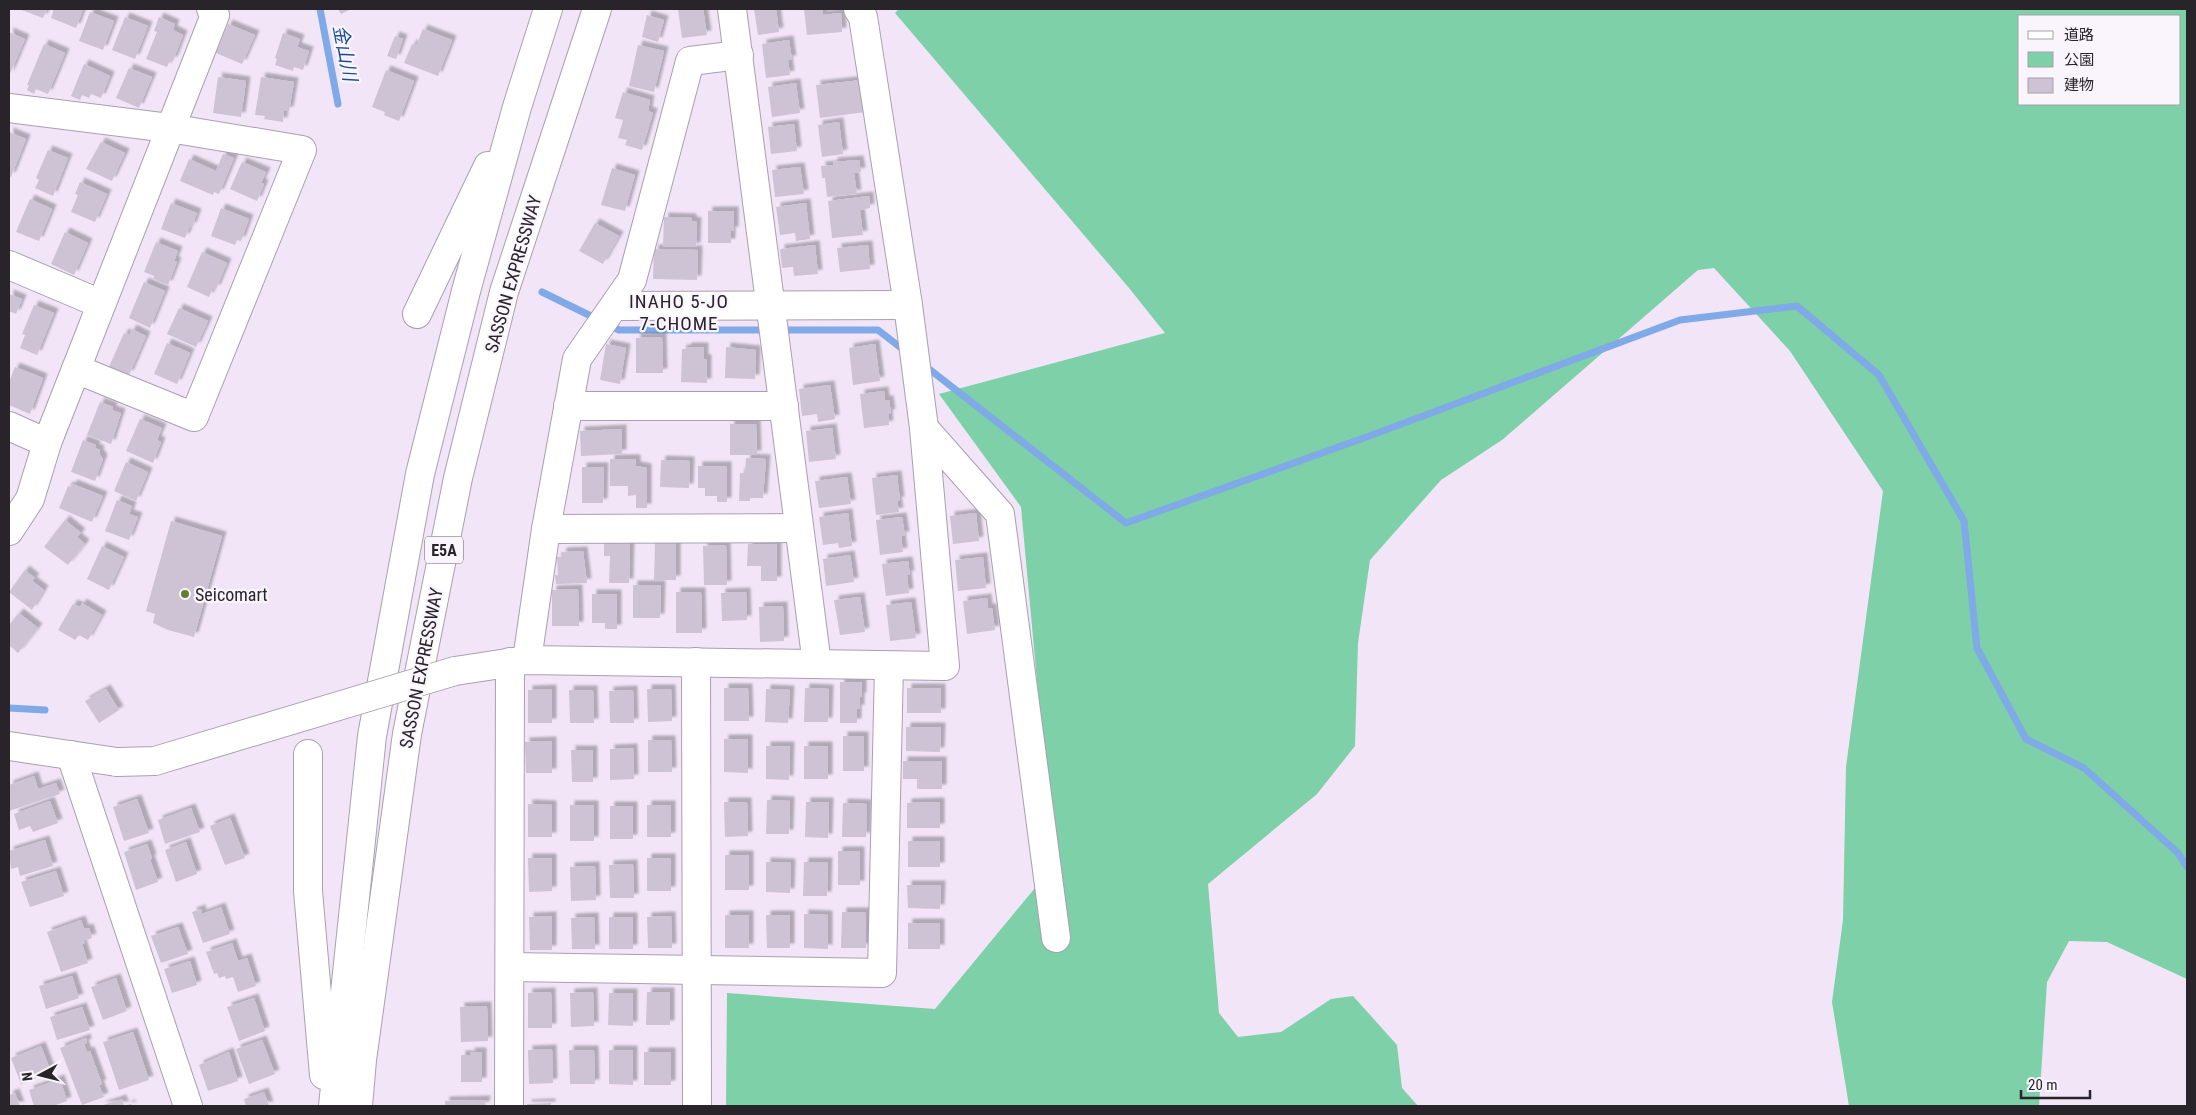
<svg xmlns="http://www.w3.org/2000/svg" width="2196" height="1115" viewBox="0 0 2196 1115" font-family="'Roboto Condensed','Noto Sans JP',sans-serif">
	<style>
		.green { fill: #7dd0a7; fill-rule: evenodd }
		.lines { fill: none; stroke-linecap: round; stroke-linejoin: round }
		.stream { stroke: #7fa9e7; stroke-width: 7 }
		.building { fill: #cec3d4; filter: url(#shadow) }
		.minor-casing { stroke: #aa9fb0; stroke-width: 30 }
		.highway-casing { stroke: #aa9fb0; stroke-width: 30 }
		.minor { stroke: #fff; stroke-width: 28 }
		.highway { stroke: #fff; stroke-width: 28 }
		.minor-bridge-casing { stroke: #aa9fb0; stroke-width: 30; stroke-linecap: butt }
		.minor-bridge { stroke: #fff; stroke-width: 28 }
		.poi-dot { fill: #637e31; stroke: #faf5fd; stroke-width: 2 }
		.labels { text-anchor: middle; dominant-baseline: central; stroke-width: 4.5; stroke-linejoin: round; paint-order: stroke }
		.shield { fill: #faf5fd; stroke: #676369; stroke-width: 1 }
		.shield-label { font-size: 16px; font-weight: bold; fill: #28242a }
		.street-label { font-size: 18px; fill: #28242a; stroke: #faf5fd }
		.poi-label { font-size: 18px; fill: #28242a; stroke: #faf5fd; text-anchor: start }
		.water-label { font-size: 19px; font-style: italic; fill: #194d96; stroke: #faf5fd }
		.neighbourhood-label { font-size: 19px; letter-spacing: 1px; fill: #28242a; stroke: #faf5fd }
	</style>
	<defs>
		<filter id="shadow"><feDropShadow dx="4.5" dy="-4.5" stdDeviation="1" flood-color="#0004"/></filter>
	</defs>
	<rect width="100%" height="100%" fill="#f1e5f7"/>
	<path class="green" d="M899 9H2187V979L2107 942 2069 941 2047 982 2039 1106H1849L1832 1002 1843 920 1846 767 1883 491 1790 351 1714 268 1698 270 1502 440 1441 480 1370 560 1358 643 1355 746 1317 794 1208 884 1219 1013 1238 1037 1281 1032 1331 999 1353 996 1397 1045 1402 1088 1418 1106H726L727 993 935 1009 1054 865 1021 507 939 394 1165 333 1129 288 895 13ZM2020 16H2180V104H2020Z"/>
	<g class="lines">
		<g class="stream">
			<polyline points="320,9 338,104"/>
			<polyline points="542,292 597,319"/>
			<polyline points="607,324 619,330 768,330"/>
			<polyline points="778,330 878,330 905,351"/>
			<polyline points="924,365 1126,523 1372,435 1680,320 1797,306 1879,375 1964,521 1977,648 2026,739 2084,768 2178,853 2187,867"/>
			<polyline points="9,708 45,710"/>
		</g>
	</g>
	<g class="building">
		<polygon points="19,9 47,9 43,18"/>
		<polygon points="54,9 83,9 76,28 51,18"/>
		<polygon points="338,9 351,9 341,14"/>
		<polygon points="678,9 703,9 707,35 682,38"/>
		<polygon points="754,9 776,9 779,32 758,35"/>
		<polygon points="804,9 823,9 823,15 841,13 842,32 807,35"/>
		<polygon points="90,12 114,21 103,50 79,41"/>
		<polygon points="647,15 664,20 658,42 642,37"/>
		<polygon points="125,17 148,26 135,59 112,50"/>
		<polygon points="159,17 175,24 173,30 183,35 173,61 170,60 167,67 146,59 157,32 154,31"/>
		<polygon points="228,24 255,35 242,64 216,53"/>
		<polygon points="423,29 452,40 438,76 404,63 412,44 416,46"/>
		<polygon points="9,32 25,39 9,76"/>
		<polygon points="283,33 300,39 297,47 309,51 303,70 294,67 293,71 275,65 277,59 275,58"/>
		<polygon points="395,36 403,39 396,59 387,56"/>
		<polygon points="789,40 792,60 788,60 790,75 766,78 762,44"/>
		<polygon points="44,44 65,53 48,94 36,89 34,94 27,90 29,85 27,85"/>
		<polygon points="638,45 664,51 654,92 629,86"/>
		<polygon points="84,64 110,76 101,98 91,94 89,98 82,95 80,100 71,96"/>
		<polygon points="129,68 152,77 139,108 116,98"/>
		<polygon points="386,70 414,81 399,121 384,115 385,112 372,107"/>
		<polygon points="218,77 246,81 241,117 213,113"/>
		<polygon points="261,77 294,82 289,111 284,111 283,122 264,119 265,116 255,115"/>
		<polygon points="862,80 865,112 820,118 816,85"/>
		<polygon points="796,83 800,113 772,117 768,87"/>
		<polygon points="623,92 650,100 648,111 653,113 642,150 625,145 627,140 618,138 623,120 615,118"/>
		<polygon points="839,122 843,154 822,157 818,125"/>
		<polygon points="794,124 797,151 771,154 768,127"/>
		<polygon points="9,132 26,139 11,177 9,176"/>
		<polygon points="101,142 125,153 112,181 86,169"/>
		<polygon points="48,150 68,158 53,196 35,188 39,180 36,178"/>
		<polygon points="223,154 234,158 219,194 214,192 213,195 180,181 189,159 216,171"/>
		<polygon points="859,160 861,172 854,173 857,194 827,197 825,178 822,178 821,166 833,165 833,162"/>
		<polygon points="242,162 266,172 261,183 264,184 257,201 230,189"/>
		<polygon points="800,167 804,194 775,197 772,170"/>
		<polygon points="612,168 635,175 625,211 601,205"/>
		<polygon points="80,182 107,194 95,222 71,212 78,195 75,194"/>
		<polygon points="869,196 870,208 860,210 863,235 832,238 828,201"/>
		<polygon points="30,199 52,209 39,241 16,232"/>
		<polygon points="171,203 197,213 192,227 190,226 185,238 161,229"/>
		<polygon points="806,203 810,239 796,241 795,233 780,235 776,207"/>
		<polygon points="221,208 249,219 241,241 237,240 235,245 211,236"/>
		<polygon points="708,211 734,211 734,231 731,231 731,243 708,243"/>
		<polygon points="664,217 692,218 692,221 697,222 696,247 663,247"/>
		<polygon points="595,223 619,236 603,264 579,251"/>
		<polygon points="65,232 88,243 74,275 51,264"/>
		<polygon points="156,242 178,251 174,261 177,262 168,285 153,279 154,276 144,272"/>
		<polygon points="815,245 818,274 794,276 793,267 782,268 780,249"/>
		<polygon points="868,245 870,269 840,272 837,248"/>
		<polygon points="654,249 698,250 697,280 653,279"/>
		<polygon points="202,252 227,263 216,289 213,288 209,297 187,287"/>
		<polygon points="144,282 165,291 150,328 129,318"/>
		<polygon points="9,294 22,299 16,314 9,311"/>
		<polygon points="34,305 54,313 37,355 20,348 25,335 22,334"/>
		<polygon points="179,308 208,321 196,347 167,334"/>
		<polygon points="132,329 146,336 129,375 109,367 124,333 129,335"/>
		<polygon points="662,337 663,373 636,373 636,338"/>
		<polygon points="167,343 190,353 177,384 154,374"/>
		<polygon points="606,344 626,348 620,384 600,380"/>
		<polygon points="875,344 880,381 853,385 849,348"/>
		<polygon points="687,347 704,347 704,359 707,359 707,383 681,382 682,349 687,349"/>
		<polygon points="726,347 756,350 755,379 725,378"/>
		<polygon points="15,367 43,378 30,414 9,405 9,382"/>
		<polygon points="830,385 835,419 818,422 817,414 802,416 799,389"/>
		<polygon points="884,391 885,400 889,400 891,413 888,414 889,425 864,428 860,394"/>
		<polygon points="100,402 113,407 112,410 121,413 111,444 87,435"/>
		<polygon points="140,419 162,428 157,440 161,442 153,463 126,451"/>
		<polygon points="730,424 756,424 757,455 730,455"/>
		<polygon points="832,428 836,459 809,462 806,431"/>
		<polygon points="622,429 622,454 581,456 580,431"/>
		<polygon points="83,440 96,445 95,448 100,450 99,453 103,459 95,481 71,472"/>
		<polygon points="746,458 766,459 763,498 750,498 750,501 739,501 740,473 745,473"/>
		<polygon points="610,459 636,459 636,466 647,468 647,508 636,508 636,495 628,496 628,486 610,486"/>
		<polygon points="661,460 690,461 689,488 660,487"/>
		<polygon points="126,462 148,472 136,501 114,491"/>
		<polygon points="698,466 727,466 727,502 717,502 717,496 705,496 705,488 698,488"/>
		<polygon points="582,467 604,467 603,503 582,503"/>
		<polygon points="897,475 900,501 897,501 899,512 876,515 872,478"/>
		<polygon points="847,477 851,504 819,508 815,481"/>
		<polygon points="73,484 103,496 92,522 59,508 68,486 71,487"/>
		<polygon points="117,500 132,506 129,514 138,517 129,540 105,531"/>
		<polygon points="848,513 852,546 839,548 838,543 823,545 819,517"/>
		<polygon points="976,513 979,541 953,544 950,516"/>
		<polygon points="902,517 905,536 901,536 903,552 880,555 876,520"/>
		<polygon points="65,520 81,533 77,537 85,544 68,565 44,547"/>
		<polygon points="171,521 222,536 194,637 168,630 153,623 155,614 146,611"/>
		<polygon points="604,543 630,543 629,583 609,583 610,556 604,556"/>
		<polygon points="655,543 676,543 676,580 654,580"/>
		<polygon points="748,544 777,544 777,581 761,581 761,566 747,566"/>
		<polygon points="726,545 727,585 704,585 703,546"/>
		<polygon points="102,546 124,557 109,590 87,579"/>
		<polygon points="583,551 587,583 556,584 555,575 558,575 557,557 562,557 562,552"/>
		<polygon points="850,555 854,582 826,586 823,559"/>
		<polygon points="983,557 986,588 958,591 955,560"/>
		<polygon points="908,561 910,575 907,575 909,593 886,596 882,564"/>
		<polygon points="25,570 35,578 32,581 44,590 32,610 9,592"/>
		<polygon points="633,585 661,585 660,618 633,618"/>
		<polygon points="578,589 579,626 552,626 552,590"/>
		<polygon points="676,592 701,592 702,633 676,633"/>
		<polygon points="746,592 747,620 722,621 721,593"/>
		<polygon points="592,594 617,594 617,629 605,629 605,623 592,623"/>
		<polygon points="860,597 865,632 840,635 834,600"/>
		<polygon points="987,598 988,608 992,608 995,630 967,634 963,601"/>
		<polygon points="911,602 916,638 890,641 886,605"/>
		<polygon points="82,603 102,615 88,640 79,635 75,640 58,630 73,604 80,607"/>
		<polygon points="783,606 784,641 760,642 759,607"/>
		<polygon points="19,613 38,628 18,653 9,645 9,625"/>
		<polygon points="840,682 862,682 862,697 860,697 860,709 857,709 857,723 840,723"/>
		<polygon points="724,688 748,688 749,721 724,721"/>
		<polygon points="805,688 829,689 828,722 804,722"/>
		<rect x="907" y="688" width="34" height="25"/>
		<polygon points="106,689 119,710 99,723 85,701"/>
		<polygon points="552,689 552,723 528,723 528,690"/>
		<polygon points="647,689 671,689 672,721 648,722"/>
		<polygon points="766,689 790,690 788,723 765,722"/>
		<polygon points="569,690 593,690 594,723 570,723"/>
		<polygon points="633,690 634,723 610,723 609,691"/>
		<polygon points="906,727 941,727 940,752 906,751"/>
		<rect x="843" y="736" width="21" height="35"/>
		<polygon points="724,739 748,739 748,773 724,772"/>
		<polygon points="648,740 671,740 672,772 648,772"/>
		<polygon points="552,741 552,773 526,773 525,742"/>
		<polygon points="766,746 790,746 789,780 766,779"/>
		<rect x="804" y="746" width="24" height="33"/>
		<polygon points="633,748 634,779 610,780 610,749"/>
		<polygon points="571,750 593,750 593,782 572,782"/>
		<polygon points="903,761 942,761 942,789 917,789 917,779 903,779"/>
		<polygon points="34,776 38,789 56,783 60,794 9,811 9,785"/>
		<polygon points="137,799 149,833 124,841 113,807"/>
		<polygon points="767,800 790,801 789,834 766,834"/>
		<polygon points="50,801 58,823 33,832 30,826 19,830 14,814"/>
		<polygon points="724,802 747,802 748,836 725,837"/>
		<polygon points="806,802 829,802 828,838 805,837"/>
		<polygon points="940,802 940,828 907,828 907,803"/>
		<polygon points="843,803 867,804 866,837 842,837"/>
		<polygon points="528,804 552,805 552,837 528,837"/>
		<rect x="570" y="805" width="24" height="36"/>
		<rect x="647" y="805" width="24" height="32"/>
		<rect x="610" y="806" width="23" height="33"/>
		<polygon points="191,808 200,832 165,844 158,820"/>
		<polygon points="230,818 245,858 225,865 210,826"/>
		<polygon points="45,840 53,866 20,876 18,867 11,869 9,851"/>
		<rect x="908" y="841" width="32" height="26"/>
		<polygon points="186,842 197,874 176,882 165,850"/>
		<polygon points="147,844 152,858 150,859 158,882 136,890 124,852"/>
		<rect x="838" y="851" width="22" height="34"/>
		<rect x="725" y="855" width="24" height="35"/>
		<polygon points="528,858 552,858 552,891 529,892"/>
		<rect x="647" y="858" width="24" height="33"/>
		<polygon points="766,862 791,863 790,893 766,892"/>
		<polygon points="804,862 828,862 827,896 803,896"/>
		<polygon points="633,864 634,898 610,898 609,865"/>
		<polygon points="595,866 596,900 571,901 570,867"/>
		<polygon points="56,871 64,896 30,907 21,882"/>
		<polygon points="907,885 941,885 940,909 908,908"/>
		<polygon points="221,907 230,934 203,943 192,912 201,909 202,914"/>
		<polygon points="842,912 866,912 866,948 841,948"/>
		<polygon points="804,914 828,915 828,949 804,948"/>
		<rect x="725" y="915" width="24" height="33"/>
		<polygon points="766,915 790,915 790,948 767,948"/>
		<polygon points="552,916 552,950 530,950 529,917"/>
		<polygon points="671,916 672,948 648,948 647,917"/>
		<polygon points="594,917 595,949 572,949 571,918"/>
		<rect x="609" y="917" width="24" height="32"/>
		<polygon points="81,920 84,929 89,928 92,938 84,940 85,943 82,944 88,963 61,972 47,932"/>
		<rect x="908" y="923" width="32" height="26"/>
		<polygon points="178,927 188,954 161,963 151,936"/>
		<polygon points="232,943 238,961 247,958 256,986 238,992 233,977 226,979 225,976 219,978 217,973 214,974 206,952"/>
		<polygon points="190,961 197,985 172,993 164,969"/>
		<polygon points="72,976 79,998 46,1009 39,986"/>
		<polygon points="116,978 127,1011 103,1020 91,987"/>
		<polygon points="551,992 552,1028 528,1028 528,993"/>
		<polygon points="593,992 594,1026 571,1027 570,993"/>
		<polygon points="647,992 670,992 670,1025 646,1025"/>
		<polygon points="609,993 633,993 633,1026 608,1025"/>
		<polygon points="254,998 265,1031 239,1041 227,1007"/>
		<polygon points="487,1006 488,1041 461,1042 460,1007"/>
		<polygon points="82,1007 90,1030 57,1040 50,1017"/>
		<polygon points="133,1032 149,1080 119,1090 103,1042"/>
		<polygon points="86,1038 87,1043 84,1044 87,1052 90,1051 102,1084 99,1085 104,1097 82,1105 60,1048"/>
		<polygon points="262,1040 275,1074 249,1084 236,1049"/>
		<polygon points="41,1046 51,1072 21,1084 11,1058"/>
		<polygon points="552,1049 553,1083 529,1084 528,1050"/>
		<polygon points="569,1050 594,1050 595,1084 570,1084"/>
		<polygon points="609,1050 633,1050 633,1085 609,1084"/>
		<polygon points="229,1052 238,1081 208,1091 199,1065"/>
		<polygon points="470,1052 482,1052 482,1082 461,1082 461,1055 471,1055"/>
		<rect x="644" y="1052" width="27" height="33"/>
		<polygon points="60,1079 67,1101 53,1106 34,1106 29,1090"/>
		<polygon points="264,1092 269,1106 246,1106 244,1099"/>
		<polygon points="15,1093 20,1106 9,1106 9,1095"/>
		<polygon points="122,1099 124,1106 131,1104 132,1106 100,1106"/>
		<polygon points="486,1100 485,1106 445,1106 445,1101"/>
		<polygon points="551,1103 551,1106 527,1106 527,1104"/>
	</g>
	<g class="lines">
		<g class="minor-casing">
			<g id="minor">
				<polyline points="732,9 817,664"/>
				<polyline points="9,108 169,128 302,150 194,417 76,369"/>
				<polyline points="9,265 101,304"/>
				<polyline points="615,306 908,305"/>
				<polyline points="568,406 784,406"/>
				<polyline points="9,426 47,443"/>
				<polyline points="924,428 1000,514 1056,938"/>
				<polyline points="546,529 799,528"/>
				<polyline points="9,531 30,499 47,443 215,15 211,9"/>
				<polyline points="527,660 546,529 577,359 632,280 690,61 739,55"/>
				<polyline points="696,662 697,1106"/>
				<polyline points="455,671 527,660 945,666 924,428 908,305 863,17 858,9"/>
				<polyline points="9,746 117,762"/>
				<polyline points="71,755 188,1106"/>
				<polyline points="510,967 882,973 889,666"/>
				<polyline points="509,1106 510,662"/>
			</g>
		</g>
		<g class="highway-casing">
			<g id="highway">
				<polyline points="417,314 488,166"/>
				<polyline points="308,754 308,891 324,1075"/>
				<polyline points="333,1106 372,736 420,474 466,291 517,107 548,9"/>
				<polyline points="358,1106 362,1060 407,734 458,478 504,292 597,9"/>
			</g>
		</g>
		<use href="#minor" class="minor"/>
		<use href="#highway" class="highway"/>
		<g class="minor-bridge-casing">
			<polyline id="minor-bridge" points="117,762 155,761 455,671"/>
		</g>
		<use href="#minor-bridge" class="minor-bridge"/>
	</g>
	<circle class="poi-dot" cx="185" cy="594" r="5"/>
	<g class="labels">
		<rect class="shield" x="425" y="536.5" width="38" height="27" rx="4"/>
		<g class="shield-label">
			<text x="444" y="550">E5A</text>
		</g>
		<g class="street-label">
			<text transform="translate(513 274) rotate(-74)">SASSON EXPRESSWAY</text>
			<text transform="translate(421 668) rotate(-79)">SASSON EXPRESSWAY</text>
		</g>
		<g class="poi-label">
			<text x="195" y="594">Seicomart</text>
		</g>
		<g class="water-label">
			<text transform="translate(345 53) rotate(79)">金山川</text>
		</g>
		<g class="neighbourhood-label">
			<text x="679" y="301">INAHO 5-JO<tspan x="679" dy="22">7-CHOME</tspan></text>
		</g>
	</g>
	<rect width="2196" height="1115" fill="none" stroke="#28242a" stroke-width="20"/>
	<rect x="2018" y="15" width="162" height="90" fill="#faf5fd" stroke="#a6a1a9"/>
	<rect x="2028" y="31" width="25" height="8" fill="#ffffff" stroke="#a6a1a9"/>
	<text x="2064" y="40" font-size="15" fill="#28242a">道路</text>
	<rect x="2028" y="52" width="25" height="15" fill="#7dd0a7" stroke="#a6a1a9"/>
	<text x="2064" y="65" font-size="15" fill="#28242a">公園</text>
	<rect x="2028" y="78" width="25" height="15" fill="#cec3d4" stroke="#a6a1a9"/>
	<text x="2064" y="90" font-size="15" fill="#28242a">建物</text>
	<g transform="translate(40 1075) rotate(263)" stroke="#faf5fd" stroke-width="4" paint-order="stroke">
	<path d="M0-4L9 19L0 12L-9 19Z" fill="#28242a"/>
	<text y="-8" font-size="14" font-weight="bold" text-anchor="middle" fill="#28242a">N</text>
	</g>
	<path d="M2021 1090v8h69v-8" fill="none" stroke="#28242a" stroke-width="2.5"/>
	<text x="2028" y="1090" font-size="15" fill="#28242a" stroke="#faf5fd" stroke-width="4" paint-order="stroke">20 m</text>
</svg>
